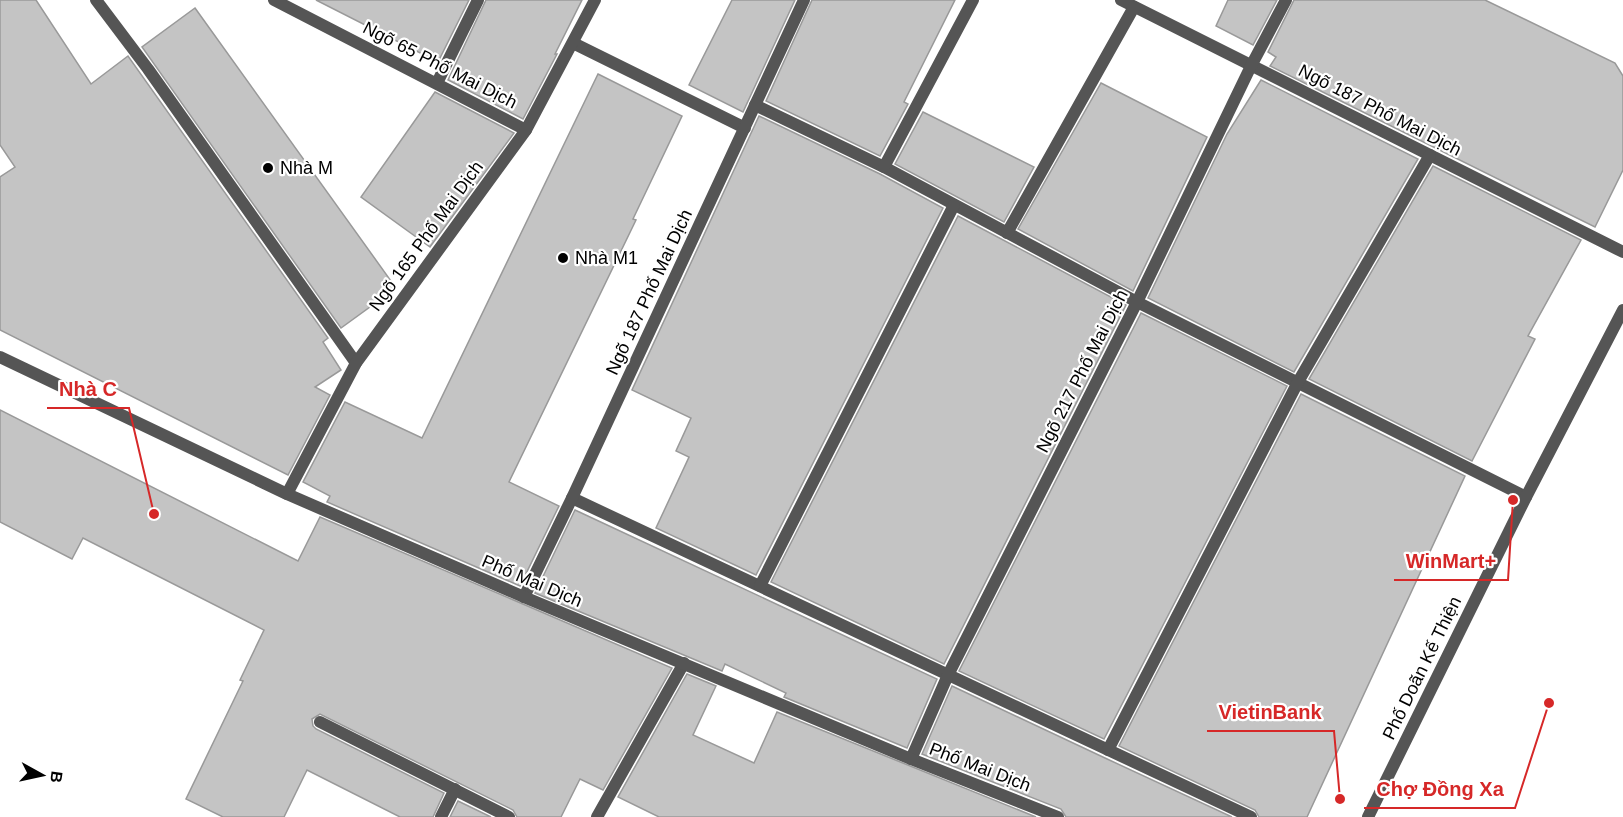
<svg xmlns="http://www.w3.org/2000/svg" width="1623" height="817" viewBox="0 0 1623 817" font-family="Arial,sans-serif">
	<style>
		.building { fill: #c4c4c4; stroke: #999; stroke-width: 1.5 }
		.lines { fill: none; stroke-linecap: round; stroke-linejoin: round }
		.service { stroke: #555; stroke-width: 12 }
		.minor { stroke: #555; stroke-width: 12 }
		.tertiary { stroke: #555; stroke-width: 12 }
		.poi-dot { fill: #000; stroke: #fff; stroke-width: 2 }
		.labels { text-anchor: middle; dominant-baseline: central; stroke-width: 4.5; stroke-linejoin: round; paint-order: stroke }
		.street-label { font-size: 18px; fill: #000; stroke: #fff }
		.poi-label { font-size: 18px; fill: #000; stroke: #fff; text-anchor: start }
		.leader { fill: none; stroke: #d62828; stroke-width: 2 }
		.callout-dot { fill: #d62828; stroke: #fff; stroke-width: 2 }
		.callout-label { font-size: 20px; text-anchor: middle; font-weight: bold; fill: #d62828; stroke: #fff; stroke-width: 4.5; stroke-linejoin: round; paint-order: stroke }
	</style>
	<rect width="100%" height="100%" fill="#fff"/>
	<g class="building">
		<polygon points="0,0 36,0 91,84 128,56 328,338 323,342 341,370 315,387 330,395 288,475 0,330 0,177 15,167 0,145"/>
		<polygon points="316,0 469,0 438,62"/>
		<polygon points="486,0 582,0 555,54 557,54 523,119 448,80"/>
		<polygon points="732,0 795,0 743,112 689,85"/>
		<polygon points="812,0 955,0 904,102 908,104 880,156 766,101"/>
		<polygon points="1228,0 1277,0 1253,45 1216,26"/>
		<polygon points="1294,0 1485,0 1615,63 1623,76 1623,170 1595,227 1270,66 1276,57 1268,52"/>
		<polygon points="195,8 396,288 341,328 142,47"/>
		<polygon points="598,74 682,116 633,219 636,220 509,482 559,506 520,586 327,502 330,496 303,482 345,402 422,438"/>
		<polygon points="1261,80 1418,159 1294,372 1148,298 1227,134"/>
		<polygon points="1101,83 1207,137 1133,291 1018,229"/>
		<polygon points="435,92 514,133 430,247 361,197"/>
		<polygon points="923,112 1034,167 1004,222 895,164"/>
		<polygon points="759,116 880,174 943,208 756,575 656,528 689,457 676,451 691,418 632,390"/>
		<polygon points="1433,166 1581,240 1528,336 1535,339 1472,461 1309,379"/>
		<polygon points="958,216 1126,305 944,664 771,582"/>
		<polygon points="1141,313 1287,386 1104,739 959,671"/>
		<polygon points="1301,394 1465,476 1307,817 1259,817 1255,810 1119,746"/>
		<polygon points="0,410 298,561 320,517 672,668 603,790 580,779 561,817 517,817 513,810 320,714 312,719 313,726 316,729 444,793 433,817 400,817 307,770 284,817 223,817 186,799 243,681 240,680 264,630 83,538 72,559 0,522"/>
		<polygon points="575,510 937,679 907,748 784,697 786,693 725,664 722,671 535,593"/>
		<polygon points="687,674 716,686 693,735 754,763 777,712 1036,817 659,817 618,797"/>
		<polygon points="952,686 1105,758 1232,817 1066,817 1061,809 922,754"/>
		<polygon points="458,801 491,817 450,817"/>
	</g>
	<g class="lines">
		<g class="service">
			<polyline points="96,0 148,69 356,363"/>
			<polyline points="274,0 526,130"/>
			<polyline points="1121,0 1623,252"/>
			<polyline points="573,43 745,128"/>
			<polyline points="437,83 478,0"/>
			<polyline points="755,105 884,167 1137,302 1526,497"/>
			<polyline points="884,167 973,0"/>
			<polyline points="1007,233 1134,7"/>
			<polyline points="287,494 356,363 526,130 595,0"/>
			<polyline points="572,498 1251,817"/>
			<polyline points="760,586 954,205"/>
			<polyline points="524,597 572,498 804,0"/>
			<polyline points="320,722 509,817"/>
			<polyline points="1108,750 1298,382 1430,155"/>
			<polyline points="911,759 948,675 1137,302 1251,66 1286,0"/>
			<polyline points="441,817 455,789"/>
			<polyline points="597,817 684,663"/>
		</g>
		<polyline class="minor" points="0,357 287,494 524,597 911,759 1058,817"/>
		<polyline class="tertiary" points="1368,817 1526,497 1623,310"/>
	</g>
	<g class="poi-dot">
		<circle cx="268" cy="168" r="6"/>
		<circle cx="563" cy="258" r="6"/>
	</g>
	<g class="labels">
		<g class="street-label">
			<text transform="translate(440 65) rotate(27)">Ngõ 65 Phố Mai Dịch</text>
			<text transform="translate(1380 110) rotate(27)">Ngõ 187 Phố Mai Dịch</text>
			<text transform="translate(426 236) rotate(-54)">Ngõ 165 Phố Mai Dịch</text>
			<text transform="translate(649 292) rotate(-65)">Ngõ 187 Phố Mai Dịch</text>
			<text transform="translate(1082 371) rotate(-63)">Ngõ 217 Phố Mai Dịch</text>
			<text transform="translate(532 581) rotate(23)">Phố Mai Dịch</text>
			<text transform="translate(1422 668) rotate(-64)">Phố Doãn Kế Thiện</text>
			<text transform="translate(980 767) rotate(21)">Phố Mai Dịch</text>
		</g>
		<g class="poi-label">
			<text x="280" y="168">Nhà M</text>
			<text x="575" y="258">Nhà M1</text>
		</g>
	</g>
	<path class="leader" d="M154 514L129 408H47M1513 500L1508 580H1394M1340 799L1334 731H1207M1549 703L1515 808H1364"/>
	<g class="callout-dot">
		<circle cx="154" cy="514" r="6"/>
		<circle cx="1513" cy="500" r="6"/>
		<circle cx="1340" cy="799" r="6"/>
		<circle cx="1549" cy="703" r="6"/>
	</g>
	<g class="callout-label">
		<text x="88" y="396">Nhà C</text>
		<text x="1451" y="568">WinMart+</text>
		<text x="1270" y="719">VietinBank</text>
		<text x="1440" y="796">Chợ Đồng Xa</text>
	</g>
	<g transform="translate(42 775) rotate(98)" stroke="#ffffff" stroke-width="4.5" paint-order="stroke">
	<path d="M0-4.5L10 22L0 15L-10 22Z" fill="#000000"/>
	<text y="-9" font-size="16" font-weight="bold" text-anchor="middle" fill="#000000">B</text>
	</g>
</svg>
